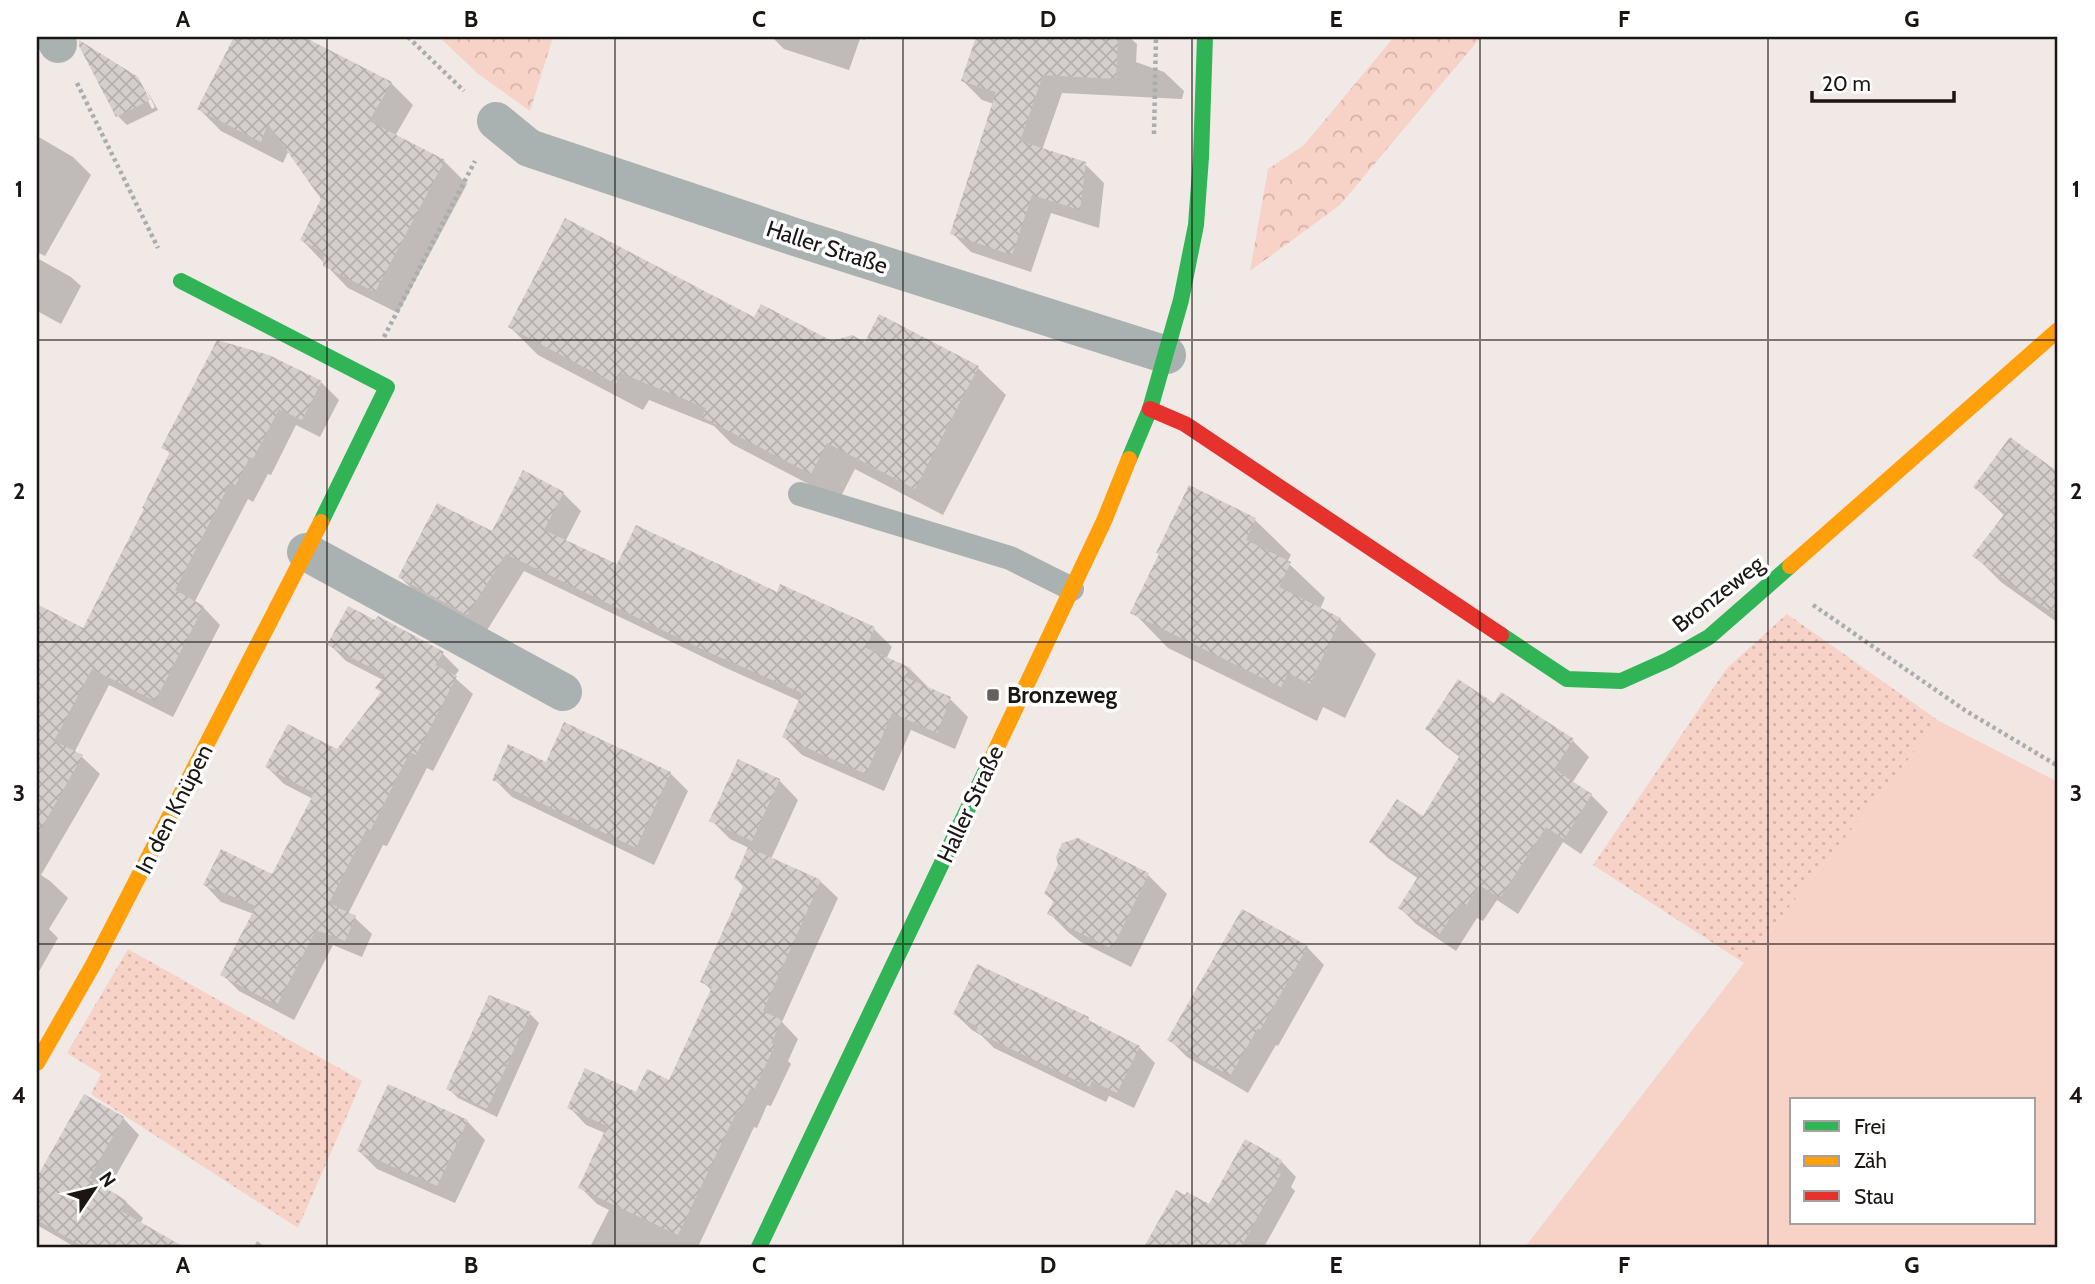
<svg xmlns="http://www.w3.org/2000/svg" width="2095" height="1284" viewBox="0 0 2095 1284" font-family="Cabin,sans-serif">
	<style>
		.grass { fill: #f7d2c7; fill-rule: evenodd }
		.forest { fill: url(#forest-crowns) }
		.park { fill: url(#park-dots) }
		.shadow { fill: #0003 }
		.building { fill: url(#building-cross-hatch) }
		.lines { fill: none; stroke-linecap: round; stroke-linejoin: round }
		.path { stroke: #aaadad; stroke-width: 4.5; stroke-dasharray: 3.5 3.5; stroke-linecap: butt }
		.lane { stroke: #aab2b1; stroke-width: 24 }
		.street { stroke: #aab2b1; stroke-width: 38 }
		.fast { stroke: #30b455; stroke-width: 16 }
		.slow { stroke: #ff9f0a; stroke-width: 16 }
		.jam { stroke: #e5322d; stroke-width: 16 }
		.grid { fill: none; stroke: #1b1514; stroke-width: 2; stroke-opacity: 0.55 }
		.poi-dot { fill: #665f5e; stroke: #fff; stroke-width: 2.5 }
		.labels { text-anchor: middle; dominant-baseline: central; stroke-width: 7; stroke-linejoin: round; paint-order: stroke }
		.street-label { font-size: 23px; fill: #1b1514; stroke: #fff }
		.poi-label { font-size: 23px; font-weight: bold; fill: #1b1514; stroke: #fff; text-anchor: start }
		.neatline { fill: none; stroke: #1b1514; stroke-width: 2.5 }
		.grid-label { font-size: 23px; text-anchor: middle; font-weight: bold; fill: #1b1514 }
	</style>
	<defs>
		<pattern id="forest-crowns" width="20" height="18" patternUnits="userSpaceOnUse" patternTransform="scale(1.75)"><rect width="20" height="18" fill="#f7d2c7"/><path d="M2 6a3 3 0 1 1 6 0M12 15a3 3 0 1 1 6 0" fill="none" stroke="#d3b3aa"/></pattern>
		<pattern id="park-dots" width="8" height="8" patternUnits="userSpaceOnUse" patternTransform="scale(1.75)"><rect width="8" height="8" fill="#f7d2c7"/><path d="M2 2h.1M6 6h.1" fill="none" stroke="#d3b3aa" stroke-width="1.8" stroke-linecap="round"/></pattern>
		<pattern id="building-cross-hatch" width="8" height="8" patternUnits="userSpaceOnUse" patternTransform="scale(1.75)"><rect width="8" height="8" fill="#d4cecc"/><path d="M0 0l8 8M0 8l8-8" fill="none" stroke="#b5b0ae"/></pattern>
	</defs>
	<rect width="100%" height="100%" fill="#f1e9e6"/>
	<path class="grass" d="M1939 721 2058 782V1247H1525L1744 963ZM1792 1100H2034V1223H1792Z"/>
	<g class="forest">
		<polygon points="439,37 553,37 530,111 477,73"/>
		<polygon points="1394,37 1481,37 1340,205 1250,271 1268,169 1304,145"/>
	</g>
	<g class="park">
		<polygon points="1787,614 1939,721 1744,963 1593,865 1727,668"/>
		<polygon points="128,949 362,1081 298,1228 91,1094 101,1074 67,1053"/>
	</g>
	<g class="shadow">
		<polygon points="236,37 300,37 391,83 413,105 395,136 444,161 467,184 398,313 348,288 302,240 323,199 289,150 283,163 221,131 199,109"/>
		<polygon points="772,37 866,37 865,40 860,39 849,70 784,49"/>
		<polygon points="978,37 1062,37 1071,40 1071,37 1129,37 1137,44 1136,62 1164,72 1184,91 1182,99 1062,93 1042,150 1085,164 1104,183 1099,228 1051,213 1031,272 971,252 952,233 994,104 982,100 963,81"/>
		<polygon points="138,81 152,109 155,107 145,87 158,110 127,125 118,116"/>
		<polygon points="37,136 73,157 91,175 45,256 37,252"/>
		<polygon points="37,258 71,277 81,286 61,324 37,311"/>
		<polygon points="755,319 832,343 865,344 978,368 1006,395 943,515 855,469 839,500 732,444 714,426 649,400 643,410 538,355 510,327"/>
		<polygon points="321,382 339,400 320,437 296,425 271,475 268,474 253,502 248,499 194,603 203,607 220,625 173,717 109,685 74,753 82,757 100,774 41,875 50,881 68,898 49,929 58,938 37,975 37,622 43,609 84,631 171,455 164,447"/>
		<polygon points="2053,470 2058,475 2058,623 2001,582 1975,556 2005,516 1975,487"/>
		<polygon points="524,473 563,493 581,511 565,542 618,567 778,594 874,629 892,647 886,659 910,669 928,687 928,689 950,699 968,717 955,749 911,730 884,791 802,755 784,737 800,701 726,668 524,571 486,632 418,595 400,577 493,533"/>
		<polygon points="1190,487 1255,520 1291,555 1287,562 1325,598 1320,609 1340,619 1376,654 1345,718 1323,707 1317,721 1168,648 1133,612"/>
		<polygon points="330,645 442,653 459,670 454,677 473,694 433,771 427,768 387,846 383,845 348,914 355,918 372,934 362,957 333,945 294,1020 239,991 222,974 254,914 221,902 205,885 272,876 313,799 284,784 267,767 337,751 382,693 383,680 346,661"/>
		<polygon points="1495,705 1573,741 1589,757 1572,783 1591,795 1608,812 1581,854 1563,842 1518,914 1497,900 1483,921 1477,918 1456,951 1416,924 1400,908 1419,879 1388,858 1371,842 1424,819 1461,758 1444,745 1427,729"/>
		<polygon points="547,764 670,773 688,791 654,865 512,797 494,779"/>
		<polygon points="779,780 798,800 771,859 820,881 838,898 782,1022 798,1039 788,1061 791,1064 771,1106 767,1105 757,1128 754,1127 698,1247 590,1247 609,1210 597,1204 580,1187 605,1133 586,1125 569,1107 637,1094 670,1082 712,991 702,981 744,887 736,879 749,848 730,839 711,820"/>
		<polygon points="1148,875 1167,894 1131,967 1081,942 1068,932 1049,913 1054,902 1046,894"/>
		<polygon points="1307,947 1324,965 1278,1046 1276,1045 1248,1093 1187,1057 1169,1039"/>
		<polygon points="530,1014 539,1023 497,1117 458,1098 448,1088"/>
		<polygon points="955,1014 1088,1019 1093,1024 1139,1047 1155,1063 1134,1108 1109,1096 1106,1102 994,1048 982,1036 972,1030"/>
		<polygon points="85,1097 123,1118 139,1135 107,1191 126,1202 143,1218 140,1224 181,1247 75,1247 37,1225 37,1181"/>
		<polygon points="467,1121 485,1140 455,1203 377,1169 359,1151"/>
		<polygon points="1281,1161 1296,1177 1291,1187 1295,1191 1264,1247 1159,1247 1151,1239 1210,1206"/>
		<polygon points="257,1241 265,1247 254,1247"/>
	</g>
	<g class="building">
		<polygon points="234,37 304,37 392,82 369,121 445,160 375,292 323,266 324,253 300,240 321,199 268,124 261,142 197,109"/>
		<polygon points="976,37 1118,37 1116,79 1043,75 1020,141 1086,162 1080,210 1032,195 1012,255 950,234 996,92 961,81"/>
		<polygon points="79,40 138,77 150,100 116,117 79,46"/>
		<polygon points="565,218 754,317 761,304 832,341 852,335 865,342 879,314 979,366 915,489 827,443 811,474 702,417 706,408 621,373 616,384 508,327"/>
		<polygon points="217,340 269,355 322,381 302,420 279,409 253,459 250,457 235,486 230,483 175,590 204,606 155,701 92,669 54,741 83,755 37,836 37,604 83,628 144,509 142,508 170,452 161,448"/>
		<polygon points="2010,437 2058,472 2058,617 1972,556 2006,512 1973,487"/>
		<polygon points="523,470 564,492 544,530 617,564 636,525 777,592 780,584 875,627 866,648 911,668 907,678 951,697 937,733 892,713 866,774 782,737 802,693 706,651 506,554 467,615 398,577 437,503 492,531"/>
		<polygon points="1189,485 1256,518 1246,540 1291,562 1279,587 1341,618 1310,684 1288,673 1281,687 1130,613 1159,554 1156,553"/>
		<polygon points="348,606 375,620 378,616 444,652 435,665 457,676 416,755 410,752 370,831 366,830 329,903 356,916 345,941 316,930 277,1005 220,975 256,906 203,885 221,849 272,874 314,793 265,767 288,724 337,749 381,692 375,688 385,675 327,645"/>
		<polygon points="1458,679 1494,703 1501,692 1574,739 1554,769 1592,794 1564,839 1546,827 1500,898 1479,885 1466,906 1460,903 1439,935 1398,908 1419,875 1369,842 1397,799 1423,816 1460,755 1425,729"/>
		<polygon points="564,722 671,772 636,848 492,780 508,744 546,762"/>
		<polygon points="738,759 780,779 752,841 709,821"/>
		<polygon points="1078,838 1149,873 1112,949 1060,923 1061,921 1047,914 1054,900 1044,894 1058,864 1056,857 1062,843"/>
		<polygon points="748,847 821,880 763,1011 782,1020 771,1043 775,1045 754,1090 750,1089 739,1112 737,1111 678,1235 578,1188 607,1126 567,1108 585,1068 636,1092 647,1069 669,1080 712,987 700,982 744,884 734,879"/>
		<polygon points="1242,909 1308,946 1260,1030 1258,1028 1230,1076 1167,1040"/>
		<polygon points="977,964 1089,1017 1088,1020 1140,1046 1117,1093 1092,1081 1090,1087 976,1032 978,1027 953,1014"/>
		<polygon points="489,995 531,1012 487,1109 446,1089"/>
		<polygon points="388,1084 468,1120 437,1186 357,1151"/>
		<polygon points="84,1094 124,1117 89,1178 127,1201 121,1211 184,1247 84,1247 37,1220 37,1177"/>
		<polygon points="1245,1139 1282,1160 1276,1172 1281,1174 1241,1247 1144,1247 1176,1190 1185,1195 1187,1192 1209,1204"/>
	</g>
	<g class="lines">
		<g class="path">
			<polyline points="408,37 464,91"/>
			<polyline points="77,83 158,248"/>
			<polyline points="1154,134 1156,37"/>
			<polyline points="384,337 475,161"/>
			<polyline points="1813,605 1966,711 2058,766"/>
		</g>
		<polyline class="lane" points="800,494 1010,558 1072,589"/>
		<g class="street">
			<polyline points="54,37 58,44"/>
			<polyline points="496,121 529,148 795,237 1167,355"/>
			<polyline points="306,552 563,692"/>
		</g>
		<g class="fast">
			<polyline points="181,281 387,387 321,522"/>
			<polyline points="1129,459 1150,409 1181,300 1196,225 1201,157 1205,37"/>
			<polyline points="1501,635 1567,679 1621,681 1668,660 1709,637 1790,566"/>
			<polyline points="759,1247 990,762"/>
		</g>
		<g class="slow">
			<polyline points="1790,566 2058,330"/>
			<polyline points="990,762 1104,521 1129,459"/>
			<polyline points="37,1063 93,965 321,522"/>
		</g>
		<polyline class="jam" points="1150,409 1185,424 1501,635"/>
	</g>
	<path class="grid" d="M327 37V1247M615 37V1247M903 37V1247M1192 37V1247M1480 37V1247M1768 37V1247M37 340H2058M37 642H2058M37 944H2058"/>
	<rect class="poi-dot" x="986" y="688" width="14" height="14" rx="3.5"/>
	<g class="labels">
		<g class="street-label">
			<text transform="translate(827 247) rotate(18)">Haller Straße</text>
			<text transform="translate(1718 594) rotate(-38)">Bronzeweg</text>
			<text transform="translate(970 804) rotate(-65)">Haller Straße</text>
			<text transform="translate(174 809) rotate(-63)">In den Knüpen</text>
		</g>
		<g class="poi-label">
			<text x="1007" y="695">Bronzeweg</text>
		</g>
	</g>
	<rect width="2095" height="1284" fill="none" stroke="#ffffff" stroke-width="77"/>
	<rect x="1790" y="1098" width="245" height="126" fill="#ffffff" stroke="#a4a1a1" stroke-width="2"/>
	<rect x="1804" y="1121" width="35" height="10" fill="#30b455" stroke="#a4a1a1" stroke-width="2"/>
	<text x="1854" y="1134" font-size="21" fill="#1b1514">Frei</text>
	<rect x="1804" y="1156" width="35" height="10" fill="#ff9f0a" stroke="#a4a1a1" stroke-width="2"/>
	<text x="1854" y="1168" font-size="21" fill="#1b1514">Zäh</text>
	<rect x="1804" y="1191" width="35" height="10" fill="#e5322d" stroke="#a4a1a1" stroke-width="2"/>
	<text x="1854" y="1204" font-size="21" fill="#1b1514">Stau</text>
	<g transform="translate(94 1189) rotate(55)" stroke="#ffffff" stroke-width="5" paint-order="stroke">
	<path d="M0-5L12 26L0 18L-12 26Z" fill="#1b1514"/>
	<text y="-10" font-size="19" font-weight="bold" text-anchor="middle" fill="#1b1514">N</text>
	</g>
	<path d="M1812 91v10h142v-10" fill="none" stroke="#1b1514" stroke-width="3.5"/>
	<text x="1822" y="91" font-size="21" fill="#1b1514" stroke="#ffffff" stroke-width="5" paint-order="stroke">20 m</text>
	<rect x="38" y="38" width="2018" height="1208" class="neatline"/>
	<g class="grid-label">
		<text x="183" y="27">A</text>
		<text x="471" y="27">B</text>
		<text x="759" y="27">C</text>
		<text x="1048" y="27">D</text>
		<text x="1336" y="27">E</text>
		<text x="1624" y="27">F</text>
		<text x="1912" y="27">G</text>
		<text x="19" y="197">1</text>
		<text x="2076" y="197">1</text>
		<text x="19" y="499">2</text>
		<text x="2076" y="499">2</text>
		<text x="19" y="801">3</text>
		<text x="2076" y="801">3</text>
		<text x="19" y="1103">4</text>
		<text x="2076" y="1103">4</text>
		<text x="183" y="1273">A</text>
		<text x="471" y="1273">B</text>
		<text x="759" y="1273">C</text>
		<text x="1048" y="1273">D</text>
		<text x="1336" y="1273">E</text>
		<text x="1624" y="1273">F</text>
		<text x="1912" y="1273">G</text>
	</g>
</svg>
